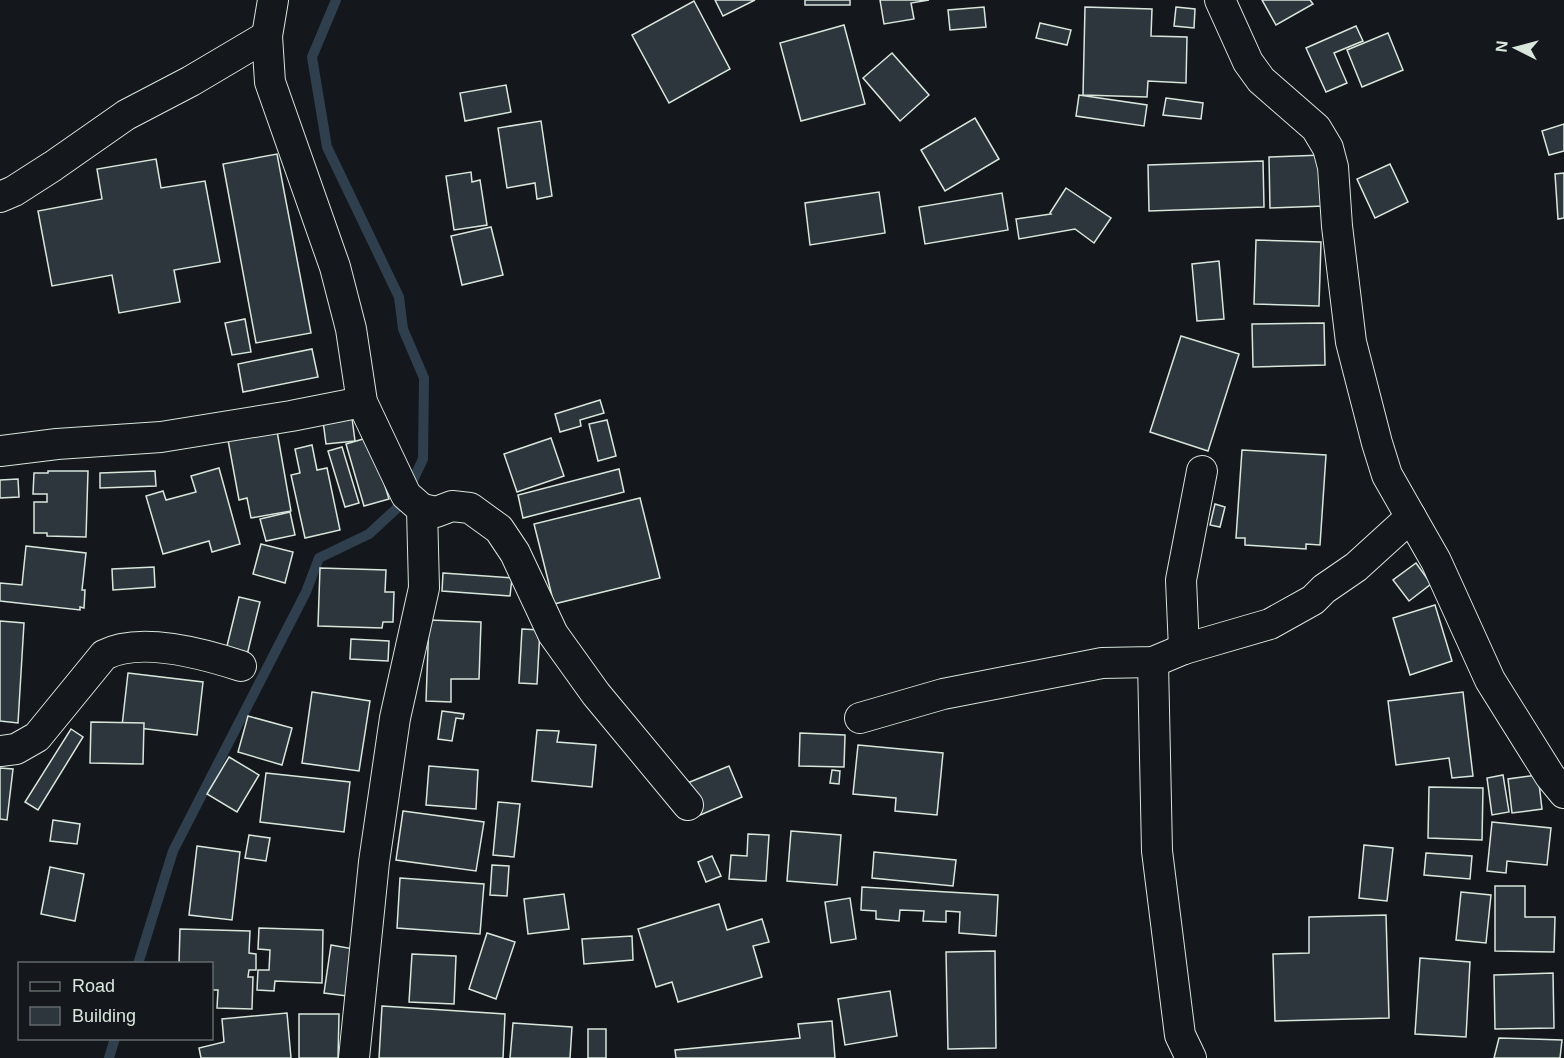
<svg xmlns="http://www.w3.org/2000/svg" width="1564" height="1058" viewBox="0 0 1564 1058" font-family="Helvetica,sans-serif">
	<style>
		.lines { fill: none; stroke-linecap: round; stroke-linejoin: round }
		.stream { stroke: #2f3f4d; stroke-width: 10 }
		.building { fill: #2c363c; stroke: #d8e6dc; stroke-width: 1.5 }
		.minor-casing { stroke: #d8e6dc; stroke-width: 32 }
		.minor { stroke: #14181c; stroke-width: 30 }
	</style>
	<rect width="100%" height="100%" fill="#14181c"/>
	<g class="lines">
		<g class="stream">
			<polyline points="138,964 173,851 306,592 319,558 369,534 396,509 406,495 423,459 424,378 403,329 399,297 327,147 312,57 336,0"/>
			<polyline points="109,1058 115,1038"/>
		</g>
	</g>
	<g class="building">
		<polygon points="715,0 755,0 723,16"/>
		<rect x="805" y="0" width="45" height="5"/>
		<polygon points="880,0 929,0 911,3 914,19 884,24"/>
		<polygon points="1262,0 1310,0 1313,4 1276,25"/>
		<polygon points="694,1 730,69 669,103 632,35"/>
		<polygon points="984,7 986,27 950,30 948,10"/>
		<polygon points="1085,7 1152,9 1151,36 1187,37 1186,83 1148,81 1147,97 1083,95"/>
		<polygon points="1176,7 1195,9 1194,28 1174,26"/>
		<polygon points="1040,23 1071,30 1067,45 1036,38"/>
		<polygon points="844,25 865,104 801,121 780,43"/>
		<polygon points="1356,26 1363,41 1334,53 1347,83 1326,92 1306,48"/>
		<polygon points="1388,33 1403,70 1362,87 1347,50"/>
		<polygon points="892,53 929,95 900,121 863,78"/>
		<polygon points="506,85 511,112 465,121 460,93"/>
		<polygon points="1079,95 1147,105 1144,126 1076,116"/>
		<polygon points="1166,98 1203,103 1201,119 1163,115"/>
		<polygon points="975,118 999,159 945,191 921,150"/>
		<polygon points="541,121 552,196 537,199 535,183 507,188 498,128"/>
		<polygon points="1564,124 1564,151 1549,155 1542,131"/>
		<polygon points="277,154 311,333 256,343 223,164"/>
		<polygon points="1322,155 1324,206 1270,208 1269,157"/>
		<polygon points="156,159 161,188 205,181 220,262 174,270 180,302 119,313 112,275 52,286 38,211 102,199 97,169"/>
		<polygon points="1263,161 1264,207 1149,211 1148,165"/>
		<polygon points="1390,164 1408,202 1375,218 1357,179"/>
		<polygon points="471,172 472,182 480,180 487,225 454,230 446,176"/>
		<polygon points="1564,173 1564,218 1558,219 1555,174"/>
		<polygon points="1066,188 1111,218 1094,243 1075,229 1019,239 1016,219 1051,214 1050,213"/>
		<polygon points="879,192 885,233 810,245 805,203"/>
		<polygon points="1002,193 1008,230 925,244 919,207"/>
		<polygon points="491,227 503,275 462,285 451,236"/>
		<polygon points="1256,240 1321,242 1319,306 1254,304"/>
		<polygon points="1219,261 1224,319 1197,321 1192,264"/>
		<polygon points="245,319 251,352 232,355 225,323"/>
		<polygon points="1324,323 1325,365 1253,367 1252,324"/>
		<polygon points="1181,336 1239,354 1208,451 1150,432"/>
		<polygon points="312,349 318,377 243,392 238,364"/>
		<polygon points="600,400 604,413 580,420 581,426 560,432 555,414"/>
		<polygon points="352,418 355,441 326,444 323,421"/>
		<polygon points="607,420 616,456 598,461 589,424"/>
		<polygon points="277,431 291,511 251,518 247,498 239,500 228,440"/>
		<polygon points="370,437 389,499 364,506 346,444"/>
		<polygon points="551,438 564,476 517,492 504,454"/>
		<polygon points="312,445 317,470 327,468 340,530 305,538 291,475 300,473 295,449"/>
		<polygon points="342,447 359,503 345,507 328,451"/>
		<polygon points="1242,450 1326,455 1320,545 1306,544 1306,549 1245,545 1245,538 1236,538"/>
		<polygon points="219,468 240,544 212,552 209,541 163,554 146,496 163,491 166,500 196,492 191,476"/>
		<polygon points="619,469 624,492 523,518 518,495"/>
		<polygon points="48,471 88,471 86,537 47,536 47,533 34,533 34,502 47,502 47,494 33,494 34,473 48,473"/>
		<polygon points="155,471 156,486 100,488 100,473"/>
		<polygon points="18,479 19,497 0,498 0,480"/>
		<polygon points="640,498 660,578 554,604 534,524"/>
		<polygon points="1215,504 1225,507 1220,527 1210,525"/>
		<polygon points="290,512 295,535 266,541 260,519"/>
		<polygon points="261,544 293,552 285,583 253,574"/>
		<polygon points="26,546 86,553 82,590 85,590 84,608 80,607 80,610 0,601 0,583 22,585"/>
		<polygon points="1416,563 1431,584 1409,601 1393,580"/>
		<polygon points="154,567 155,587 113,590 112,569"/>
		<polygon points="320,568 386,570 385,592 394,592 393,622 383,622 382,628 318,626"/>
		<polygon points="443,573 512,578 510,596 442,591"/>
		<polygon points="239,597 260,602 247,655 226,650"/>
		<polygon points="1435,605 1452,661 1410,675 1393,618"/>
		<polygon points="429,620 481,622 479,679 451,679 451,702 426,701"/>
		<polygon points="0,621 24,623 18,723 0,721"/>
		<polygon points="522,629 540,630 537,684 519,683"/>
		<polygon points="351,639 389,641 388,661 350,659"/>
		<polygon points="128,673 203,682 197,735 122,726"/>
		<polygon points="312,692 370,701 359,771 302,763"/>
		<polygon points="1463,692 1473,776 1452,778 1449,758 1396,765 1388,701"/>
		<polygon points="442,711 464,714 463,719 456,718 452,741 438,739"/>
		<polygon points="248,716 292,728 282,765 238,752"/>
		<polygon points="91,722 144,723 143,764 90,763"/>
		<polygon points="71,729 83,737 38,810 25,802"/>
		<polygon points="537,730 559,731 557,742 596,745 592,787 532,781"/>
		<polygon points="800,733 845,735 844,767 799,766"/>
		<polygon points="858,745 943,753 937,815 895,811 896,798 853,794"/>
		<polygon points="229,757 259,775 237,812 207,794"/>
		<polygon points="429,766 478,770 476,809 426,805"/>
		<polygon points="729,766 742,797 698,816 685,784"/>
		<polygon points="0,768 13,769 7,820 0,819"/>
		<polygon points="832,770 840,771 839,784 830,783"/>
		<polygon points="266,773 350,782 344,832 260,822"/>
		<polygon points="1503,775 1509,812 1492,815 1487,778"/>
		<polygon points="1538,775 1542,809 1512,813 1508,779"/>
		<polygon points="1429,787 1483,788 1482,840 1428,838"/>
		<polygon points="498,802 520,804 514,857 493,855"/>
		<polygon points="403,811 484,822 476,871 396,860"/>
		<polygon points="53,820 80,824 77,844 50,841"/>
		<polygon points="1492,822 1551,828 1547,865 1507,861 1506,873 1487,871"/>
		<polygon points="791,831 841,835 837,885 787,881"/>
		<polygon points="748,834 769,835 766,881 729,879 731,855 747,856"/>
		<polygon points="249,835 270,838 266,861 245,858"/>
		<polygon points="1364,845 1393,848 1387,901 1359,898"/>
		<polygon points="197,846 240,852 232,920 189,915"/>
		<polygon points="874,852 956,860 953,886 872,878"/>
		<polygon points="1426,853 1472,856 1470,879 1424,875"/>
		<polygon points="712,856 721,876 706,882 698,862"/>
		<polygon points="492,865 509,866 507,896 490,895"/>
		<polygon points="50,867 84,874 75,921 41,914"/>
		<polygon points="400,878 484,884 480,934 397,928"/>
		<polygon points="1495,886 1525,886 1525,917 1555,917 1554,952 1495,951"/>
		<polygon points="862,887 998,895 996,936 959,933 960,912 946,911 946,922 923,921 924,911 900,910 899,921 876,919 876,911 861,910"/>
		<polygon points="1461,892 1491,895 1486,943 1456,940"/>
		<polygon points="564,894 569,929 528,934 524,899"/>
		<polygon points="850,898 856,939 831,943 825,902"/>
		<polygon points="719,904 727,930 762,919 769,942 753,946 762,977 678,1002 672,982 656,987 638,929"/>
		<polygon points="1386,915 1389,1018 1275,1021 1273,954 1309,953 1309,917"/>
		<polygon points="259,928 323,930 322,983 275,981 274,991 257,990 258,970 269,970 270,950 258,949"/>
		<polygon points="180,929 250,931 249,953 256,954 256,970 249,970 248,977 253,977 252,1009 217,1008 218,990 212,990 212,964 179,964"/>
		<polygon points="487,933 515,942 496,999 469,989"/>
		<polygon points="632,936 633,960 584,964 582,939"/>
		<polygon points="331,945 354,949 347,996 324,993"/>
		<polygon points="995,951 996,1048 948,1049 946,952"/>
		<polygon points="412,954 456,956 454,1004 409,1002"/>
		<polygon points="1420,958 1470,962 1466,1037 1415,1034"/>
		<polygon points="1553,973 1554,1028 1495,1029 1494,975"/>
		<polygon points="890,991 897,1036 845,1045 838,999"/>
		<polygon points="382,1006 505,1014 503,1058 379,1058"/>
		<polygon points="287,1013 291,1058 201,1058 199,1048 224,1042 222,1019"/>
		<polygon points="299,1014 339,1014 338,1058 299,1058"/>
		<polygon points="832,1021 835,1058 676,1058 675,1050 800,1038 798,1024"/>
		<polygon points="513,1023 572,1027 570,1058 510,1058"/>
		<rect x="588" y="1029" width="18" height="29"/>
		<polygon points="1499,1038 1562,1040 1560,1058 1494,1058"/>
	</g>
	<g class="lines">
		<g class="minor-casing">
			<g id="minor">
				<polyline points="273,0 267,36 270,82 335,267 351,329 362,402 406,495 422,509 424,588 395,718 374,862 354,1058"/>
				<polyline points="1220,0 1248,62 1261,80 1316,128 1328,148 1333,167 1337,226 1351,342 1377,443 1387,475 1436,561 1490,680 1550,776 1564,793"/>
				<polyline points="0,197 14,191 53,166 126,115 191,81 267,36"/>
				<polyline points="0,451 57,444 161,437 291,416 362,402"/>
				<polyline points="422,509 436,512 452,506 470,508 499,529 515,553 553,634 596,694 688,805"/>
				<polyline points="1184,649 1181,580 1202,471"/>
				<polyline points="1153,662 1157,851 1180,1035 1191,1058"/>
				<polyline points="860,718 943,694 1102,663 1153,662 1184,649 1270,624 1313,600 1324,589 1356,567 1411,517"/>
				<path d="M0 751 16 749 37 737 104 655C140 636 204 654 241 666"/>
			</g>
		</g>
		<use href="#minor" class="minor"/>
	</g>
	<rect x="18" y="962" width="195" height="78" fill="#14181c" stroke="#626a69" stroke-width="1.5"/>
	<rect x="30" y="982" width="30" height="9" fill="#14181c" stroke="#626a69" stroke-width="1.5"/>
	<text x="72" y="992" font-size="18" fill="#d8e6dc">Road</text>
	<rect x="30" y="1007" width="30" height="18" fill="#2c363c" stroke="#626a69" stroke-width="1.5"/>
	<text x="72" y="1022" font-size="18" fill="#d8e6dc">Building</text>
	<g transform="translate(1516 48) rotate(276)" stroke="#14181c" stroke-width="4.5" paint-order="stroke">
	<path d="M0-4.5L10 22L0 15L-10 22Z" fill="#d8e6dc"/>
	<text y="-9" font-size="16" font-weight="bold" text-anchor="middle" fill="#d8e6dc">N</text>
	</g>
</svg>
